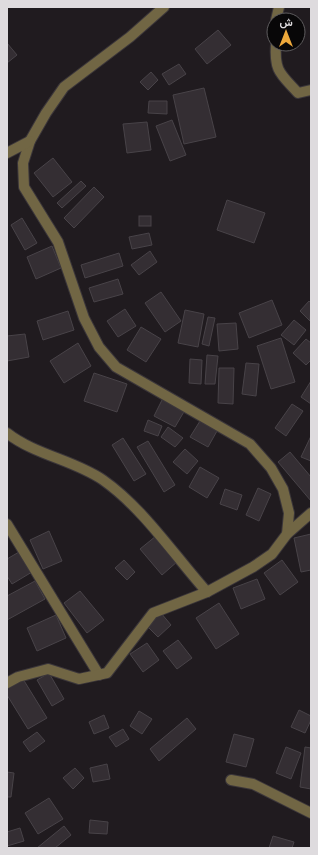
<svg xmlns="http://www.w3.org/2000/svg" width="318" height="855" viewBox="0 0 318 855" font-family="Bitter,Vazirmatn,serif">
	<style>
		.building { fill: #342e33; stroke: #484348 }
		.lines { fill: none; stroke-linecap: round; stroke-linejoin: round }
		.minor-casing { stroke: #3b363a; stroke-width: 12 }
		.minor { stroke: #716644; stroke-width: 10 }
	</style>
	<rect width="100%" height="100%" fill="#201b1f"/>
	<g class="building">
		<polygon points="218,30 231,45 207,64 195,49"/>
		<polygon points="7,43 17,55 7,63"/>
		<polygon points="179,64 186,74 169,85 162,74"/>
		<polygon points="151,72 158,80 148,90 140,82"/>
		<polygon points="204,88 216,137 184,144 173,95"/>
		<polygon points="149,101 167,101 167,114 148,113"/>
		<polygon points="172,120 186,155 170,161 156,126"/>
		<polygon points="147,122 151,150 127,153 123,124"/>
		<polygon points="53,158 72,182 53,197 34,173"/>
		<polygon points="81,181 86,186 62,208 57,203"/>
		<polygon points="94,187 104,197 74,228 64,218"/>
		<polygon points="227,200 265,213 254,243 217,230"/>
		<rect x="139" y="216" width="12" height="10"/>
		<polygon points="22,218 37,243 25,250 11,225"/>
		<polygon points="149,233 152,245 132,249 129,237"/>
		<polygon points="52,246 61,268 36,279 27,257"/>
		<polygon points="150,251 157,262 139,275 131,265"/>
		<polygon points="119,253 123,266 85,278 81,265"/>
		<polygon points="118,279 123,294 94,302 89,288"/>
		<polygon points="161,292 181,321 165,332 145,303"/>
		<polygon points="272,300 282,325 249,338 239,313"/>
		<polygon points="309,301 311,303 310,321 300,311"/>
		<polygon points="125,309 136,326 118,337 107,321"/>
		<polygon points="185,310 204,314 198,347 178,343"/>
		<polygon points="68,311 74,330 43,340 37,321"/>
		<polygon points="208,317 215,318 209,346 202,344"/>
		<polygon points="294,320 306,330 294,345 281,335"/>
		<polygon points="236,323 238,349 219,351 217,324"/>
		<polygon points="141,327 161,339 146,362 127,350"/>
		<polygon points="25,334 29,357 7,361 7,336"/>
		<polygon points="281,338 295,382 271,389 257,346"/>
		<polygon points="306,339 311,343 311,360 306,365 293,353"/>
		<polygon points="78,343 91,366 64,383 50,361"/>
		<polygon points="207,355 218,356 215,384 205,384"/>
		<polygon points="190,359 202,360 201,384 189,383"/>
		<polygon points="246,363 259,364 256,396 242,394"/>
		<polygon points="219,368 234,368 233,404 218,403"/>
		<polygon points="94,373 127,384 117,412 84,401"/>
		<polygon points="311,381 311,404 301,397"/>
		<polygon points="163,398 185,410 175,427 154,416"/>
		<polygon points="292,404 303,411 286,436 275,428"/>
		<polygon points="148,420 162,426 158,436 144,431"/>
		<polygon points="200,421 217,431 208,447 190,437"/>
		<polygon points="168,427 183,438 175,447 161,437"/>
		<polygon points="311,436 311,461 301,457"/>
		<polygon points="123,438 146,474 134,481 112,445"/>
		<polygon points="148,441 175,485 164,492 137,447"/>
		<polygon points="185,449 198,461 187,474 173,462"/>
		<polygon points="290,452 311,477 311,501 278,462"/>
		<polygon points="200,467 219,478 207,498 189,487"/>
		<polygon points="258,488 271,494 259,521 246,515"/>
		<polygon points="225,489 242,495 237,510 220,504"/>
		<polygon points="49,531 62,561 43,569 30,540"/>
		<polygon points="311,534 311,570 301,572 294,538"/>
		<polygon points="156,536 178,561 162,575 140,549"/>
		<polygon points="19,552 32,572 12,584 7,576 7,559"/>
		<polygon points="124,560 135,572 127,580 115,568"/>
		<polygon points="282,560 298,582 280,595 264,573"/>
		<polygon points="257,579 265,599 241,609 233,588"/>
		<polygon points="35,581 45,599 7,620 7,596"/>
		<polygon points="80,591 104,620 87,633 64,603"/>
		<polygon points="219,603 239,634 216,649 196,618"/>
		<polygon points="161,613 171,625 158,637 146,625"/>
		<polygon points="56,615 66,638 37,651 27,628"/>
		<polygon points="178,640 192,658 177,669 163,651"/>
		<polygon points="147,643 159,660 143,672 130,654"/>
		<polygon points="49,673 64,699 52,706 37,680"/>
		<polygon points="23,679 47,718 28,729 7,695 7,689"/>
		<polygon points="299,710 311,716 311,720 305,733 291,727"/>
		<polygon points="139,711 152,719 142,734 130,726"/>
		<polygon points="104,715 109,728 94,734 89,722"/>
		<polygon points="187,718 196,729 159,761 150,749"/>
		<polygon points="123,729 129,739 116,747 109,737"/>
		<polygon points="37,732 45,741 30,752 23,742"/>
		<polygon points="234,734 254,739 246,767 226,762"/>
		<polygon points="286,747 301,753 291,779 276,773"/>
		<polygon points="305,747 311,748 311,789 300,787"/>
		<polygon points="107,764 110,779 93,782 90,768"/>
		<polygon points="75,768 84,778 73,789 63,778"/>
		<polygon points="7,772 14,773 11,797 7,797"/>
		<polygon points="49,798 63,819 38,834 25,813"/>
		<polygon points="90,820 108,822 107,834 89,833"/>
		<polygon points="64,826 71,835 55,848 37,848"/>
		<polygon points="20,828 24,841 7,846 7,832"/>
		<polygon points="273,836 294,842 292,848 269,848"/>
	</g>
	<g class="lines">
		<g class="minor-casing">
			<g id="minor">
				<polyline points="164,7 130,37 64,87 46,113 30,141 23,163 24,187 58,242 84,318 99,347 116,367 250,444 271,468 283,489 289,513 287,534"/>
				<polyline points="276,20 279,7"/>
				<path d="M276 44C274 72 281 74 298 93L311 90"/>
				<polyline points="7,153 30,141"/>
				<path d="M7 433C35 455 74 460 103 480 143 508 174 555 207 592"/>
				<polyline points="7,524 99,675"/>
				<polyline points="7,683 18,677 48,669 79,679 107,673 153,613 207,592 253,567 272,554 287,534 311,513"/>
				<polyline points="231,780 253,784 311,813"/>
			</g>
		</g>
		<use href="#minor" class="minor"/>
	</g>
	<rect width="318" height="855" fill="none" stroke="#dedbde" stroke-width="16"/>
	<g transform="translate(286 32)"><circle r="19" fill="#080708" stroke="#5e5c5e"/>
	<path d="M0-3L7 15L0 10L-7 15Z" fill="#eda83b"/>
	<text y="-6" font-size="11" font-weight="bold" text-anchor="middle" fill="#dedbde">ش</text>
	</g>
</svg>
